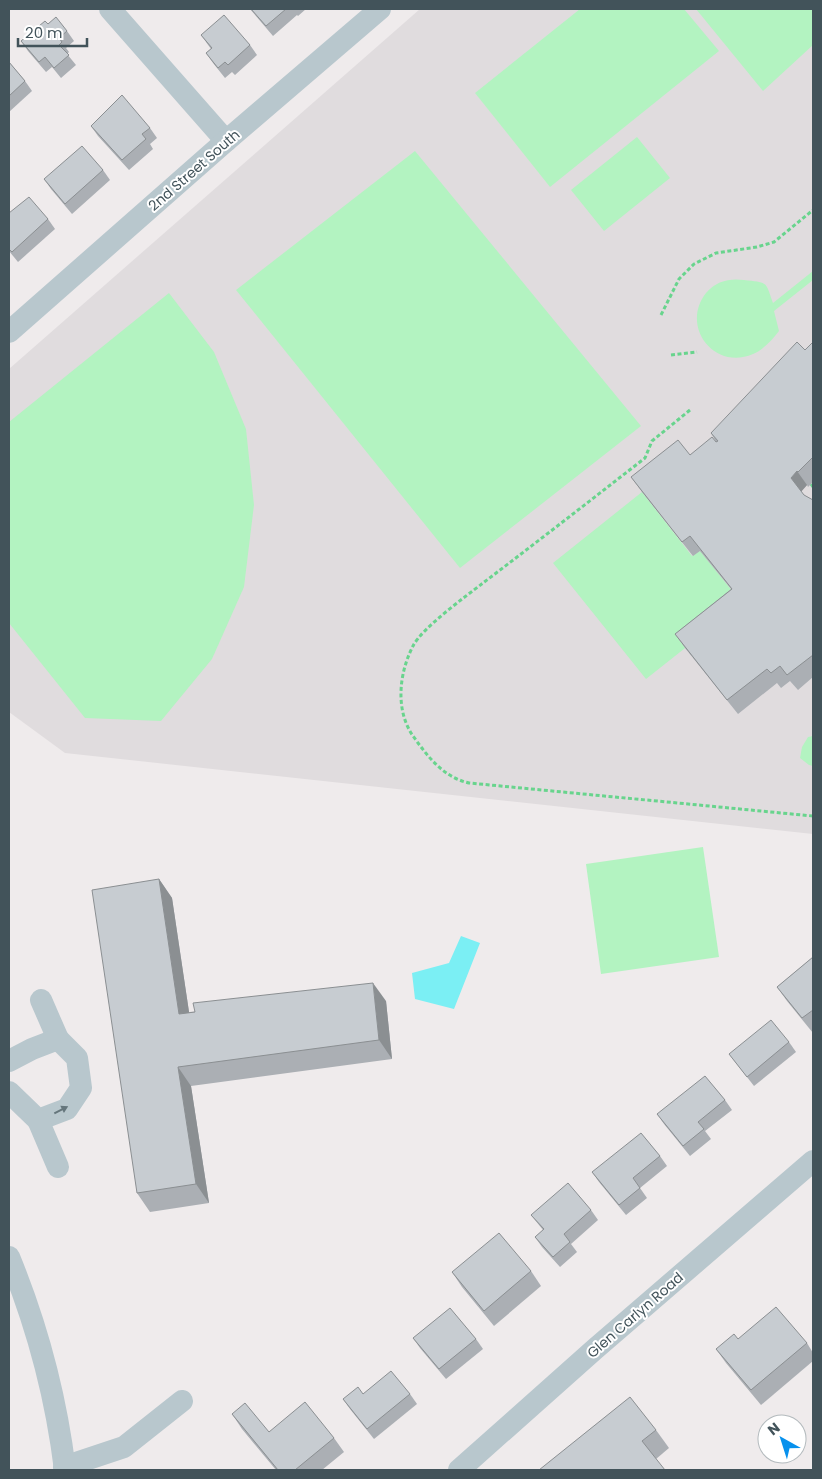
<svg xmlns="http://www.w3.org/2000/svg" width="822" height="1479" viewBox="0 0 822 1479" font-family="Poppins,sans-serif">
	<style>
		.education { fill: #e0dcde }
		.green { fill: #b3f3c1 }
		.water { fill: #7beff4 }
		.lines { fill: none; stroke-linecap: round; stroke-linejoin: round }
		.path { stroke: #68d48d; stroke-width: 3; stroke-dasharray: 4 2.5; stroke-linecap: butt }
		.minor { stroke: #b8c7cd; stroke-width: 22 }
		.wall { fill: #abafb4 }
		.shaded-wall { fill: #8b8f92 }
		.building { fill: #c7ccd1; stroke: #8b8f92 }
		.oneway { fill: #65767c }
		.labels { text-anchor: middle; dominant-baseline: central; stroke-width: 4; stroke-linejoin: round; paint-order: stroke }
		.street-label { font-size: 14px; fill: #42535a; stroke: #fff }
	</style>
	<rect width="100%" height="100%" fill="#efebec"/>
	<polygon class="education" points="420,9 813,9 813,834 65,753 9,712 9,369"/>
	<g class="green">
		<polygon points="580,9 684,9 719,51 550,187 475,93"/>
		<polygon points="696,9 813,9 813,45 763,91"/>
		<polygon points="637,137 670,178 604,231 571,190"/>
		<polygon points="415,151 641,426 460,568 236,290"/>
		<path d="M813 271V280L774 311 779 331C772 340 763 350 753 354 714 371 680 326 706 293 716 281 730 278 744 280 769 283 765 281 773 303Z"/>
		<polygon points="169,293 214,352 246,429 254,505 244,587 212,659 161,721 85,718 9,623 9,422"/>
		<polygon points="642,492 692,556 700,551 742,603 646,679 553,563"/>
		<polygon points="813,736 813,766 809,765 800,758 802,747 808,737"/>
		<polygon points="703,847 719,957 601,974 586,864"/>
	</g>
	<polygon class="water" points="461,936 480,943 454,1009 415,999 412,973 449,963"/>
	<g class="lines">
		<g class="path">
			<polyline points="661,315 679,279 694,264 716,253 757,247 774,242 813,210"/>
			<polyline points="671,355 697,352"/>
			<path d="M690 410 652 441 645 458C591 500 537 542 483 583 465 597 422 628 413 646 399 673 395 710 413 736 428 757 443 777 469 783L813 816"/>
			<polyline points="811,484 813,487"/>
		</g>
		<g class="minor">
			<polyline points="110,9 226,141"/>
			<polyline points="9,332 226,141 380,9"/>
			<polyline points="41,1000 58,1039"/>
			<polyline points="9,1061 32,1049 58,1039 77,1058 81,1088 67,1109 38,1120 9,1092"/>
			<polyline points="38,1120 58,1167"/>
			<path d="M9 1257C37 1325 56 1396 65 1470"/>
			<polyline points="64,1467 124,1447 182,1401"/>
			<polyline points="459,1470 595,1349 813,1161"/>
		</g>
	</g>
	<g class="wall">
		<polygon points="250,9 306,9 298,16 297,15 273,36"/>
		<polygon points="48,24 67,31 74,41 66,48 69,52 67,54 76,65 61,78 52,67 46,72 28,51 21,41"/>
		<polygon points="201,35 250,45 257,55 235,75 232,72 225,78 213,63 206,53 211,49"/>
		<polygon points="9,62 25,81 32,91 9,112"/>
		<polygon points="91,126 150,128 157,138 150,144 153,149 129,170 98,136"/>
		<polygon points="103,170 110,180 72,214 51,189 44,179"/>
		<polygon points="9,213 48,219 55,229 18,262 9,251"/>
		<polygon points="813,342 813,482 808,487 807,485 801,491 804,495 813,500 813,677 798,690 790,681 781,688 777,683 738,714 685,648 675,634 731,589 700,551 693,556 642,492 631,477 690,455 716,442 711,433 805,350"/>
		<polygon points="159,879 172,898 189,1012 386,1001 392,1059 191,1086 209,1203 150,1212 137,1193"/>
		<polygon points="813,957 813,1033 787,1001 777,987"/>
		<polygon points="789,1042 796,1052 754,1086 729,1054"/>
		<polygon points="725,1100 732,1110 705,1131 711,1139 690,1156 664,1124 657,1114"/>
		<polygon points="660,1156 667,1166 640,1188 647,1198 626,1215 599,1182 592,1172"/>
		<polygon points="591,1210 598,1220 571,1244 577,1252 560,1267 542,1247 535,1237 543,1230 531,1215"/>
		<polygon points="531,1271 541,1286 494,1326 462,1287 452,1272"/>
		<polygon points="413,1338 476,1339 483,1349 446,1379 420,1348"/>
		<polygon points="738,1339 807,1343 813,1353 813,1361 761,1405 726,1363 716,1349"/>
		<polygon points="363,1394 410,1394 417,1404 374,1439 350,1409 343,1399"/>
		<polygon points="232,1414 269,1432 334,1438 344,1452 322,1470 276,1470 242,1429"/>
		<polygon points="656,1430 669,1448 656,1459 539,1470"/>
	</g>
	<g class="shaded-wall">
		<polygon points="797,471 807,485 801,492 791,478"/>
		<polygon points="159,879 172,898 192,1032 179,1014"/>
		<polygon points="373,983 386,1001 392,1059 379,1040"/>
		<polygon points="178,1067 191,1086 209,1203 196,1184"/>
	</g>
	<g class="building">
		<polygon points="251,9 286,9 266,26"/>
		<polygon points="224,15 250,45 228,65 225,62 218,68 206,53 212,48 201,35"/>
		<polygon points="56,17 67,31 59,38 62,42 59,45 69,55 54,68 45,57 39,62 21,41 45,21 48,24"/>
		<polygon points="9,62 25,81 9,96"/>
		<polygon points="122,95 150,128 142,134 146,139 122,160 91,126"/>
		<polygon points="82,146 103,170 65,204 44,179"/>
		<polygon points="29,197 48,219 12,252 9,249 9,213"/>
		<polygon points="797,342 805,350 813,342 813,457 798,472 797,471 791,478 804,495 813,500 813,655 787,675 780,666 771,673 767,669 727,700 675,634 732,589 690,536 682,542 631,477 678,440 690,455 712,437 716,442 718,441 711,433"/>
		<polygon points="159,879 179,1014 195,1012 193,1003 373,983 379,1040 178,1067 196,1184 137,1193 92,890"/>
		<polygon points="813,957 813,1010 802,1018 777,987"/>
		<polygon points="771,1020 789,1042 747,1077 729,1054"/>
		<polygon points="705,1076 725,1100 698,1122 704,1129 683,1146 657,1114"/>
		<polygon points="641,1133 660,1156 633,1178 640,1188 619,1205 592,1172"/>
		<polygon points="568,1183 591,1210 564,1234 570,1242 553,1257 535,1237 544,1229 531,1215"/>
		<polygon points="499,1233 531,1271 484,1311 452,1272"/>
		<polygon points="776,1307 807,1343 751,1390 716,1349 734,1334 738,1339"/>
		<polygon points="450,1308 476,1339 439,1369 413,1338"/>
		<polygon points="391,1371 410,1394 367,1429 343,1399 358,1387 363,1394"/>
		<polygon points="630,1397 656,1430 642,1441 665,1470 539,1470"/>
		<polygon points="305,1402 334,1438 295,1470 278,1470 232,1414 245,1403 269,1432"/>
	</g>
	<defs><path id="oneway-solid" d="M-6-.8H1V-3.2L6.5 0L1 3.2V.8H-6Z" transform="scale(1.25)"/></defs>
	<use class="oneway" href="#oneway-solid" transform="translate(61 1110) rotate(-27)"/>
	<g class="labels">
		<g class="street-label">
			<text transform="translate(194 170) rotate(-41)">2nd Street South</text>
			<text transform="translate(635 1315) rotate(-41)">Glen Carlyn Road</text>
		</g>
	</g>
	<rect width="822" height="1479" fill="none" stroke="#42535a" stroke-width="20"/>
	<g transform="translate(782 1439) rotate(321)"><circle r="24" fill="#ffffff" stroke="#b3babd"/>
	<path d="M0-4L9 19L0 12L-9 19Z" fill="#0791ed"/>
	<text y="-8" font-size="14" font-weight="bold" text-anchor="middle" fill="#42535a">N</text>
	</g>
	<path d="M18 38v8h69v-8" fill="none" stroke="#42535a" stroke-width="2.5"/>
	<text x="25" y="38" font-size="15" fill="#42535a" stroke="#ffffff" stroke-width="4" paint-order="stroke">20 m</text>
</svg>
